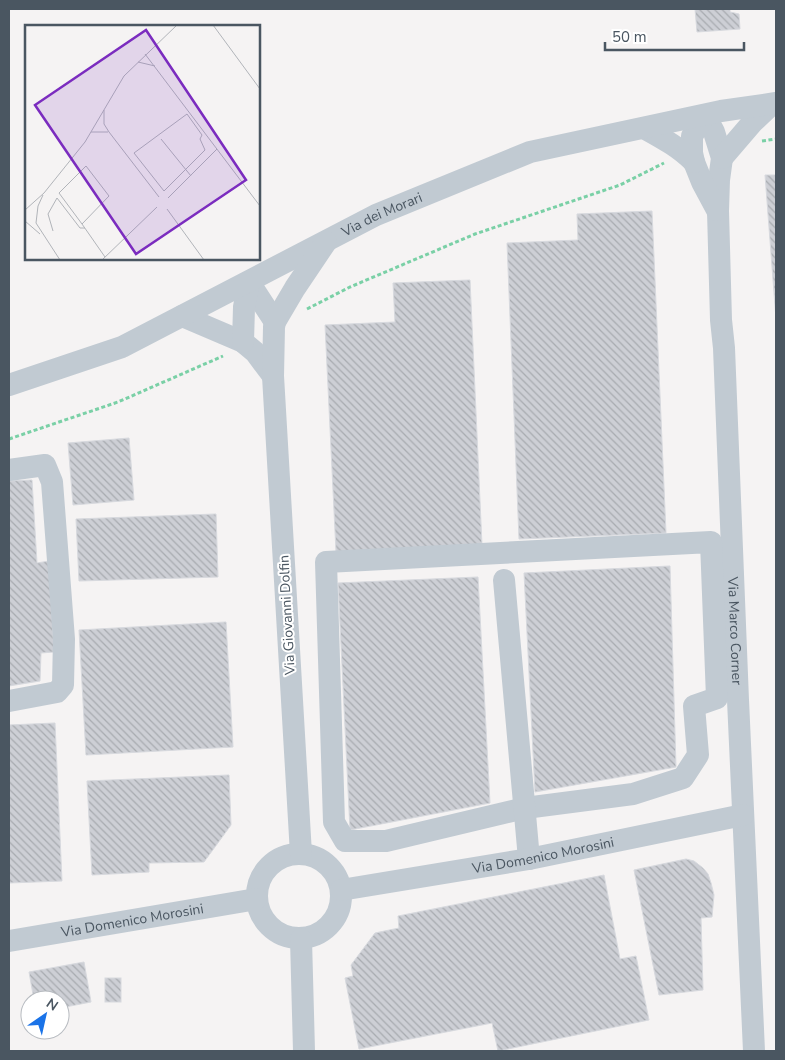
<svg xmlns="http://www.w3.org/2000/svg" width="785" height="1060" viewBox="0 0 785 1060" font-family="'Nunito Sans',sans-serif">
	<style>
		.building { fill: url(#building-back-hatch); stroke: #d7d9de }
		.lines { fill: none; stroke-linecap: round; stroke-linejoin: round }
		.path { stroke: #7ad0a6; stroke-width: 3; stroke-dasharray: 4 2.5; stroke-linecap: butt }
		.minor { stroke: #c1cad2; stroke-width: 22 }
		.labels { text-anchor: middle; dominant-baseline: central; stroke-width: 4; stroke-linejoin: round; paint-order: stroke }
		.street-label { font-size: 14px; fill: #4a5661; stroke: #fff }
		.inset-road { fill: none; stroke: #b1b4b9; stroke-width: 1 }
		.view { fill: #7b2cbf; fill-opacity: 0.15; stroke: #7b2cbf; stroke-width: 2.5 }
		.inset-edge { fill: none; stroke: #4a5661; stroke-width: 2.5 }
	</style>
	<defs>
		<pattern id="building-back-hatch" width="6" height="6" patternUnits="userSpaceOnUse" patternTransform="scale(1.25)"><rect width="6" height="6" fill="#cdcfd5"/><path d="M-1 5l2 2M0 0l6 6M5-1l2 2" fill="none" stroke="#a8abb0"/></pattern>
	</defs>
	<rect width="100%" height="100%" fill="#f5f3f3"/>
	<g class="building">
		<polygon points="695,9 730,9 730,12 739,14 740,29 697,32"/>
		<polygon points="765,175 776,175 776,325 776,319"/>
		<polygon points="652,211 666,533 519,539 507,243 578,240 577,214"/>
		<polygon points="470,280 482,545 336,552 325,325 395,322 393,283"/>
		<polygon points="129,438 134,500 73,505 68,443"/>
		<polygon points="32,480 37,563 49,561 54,652 41,653 40,681 9,686 9,481"/>
		<polygon points="216,514 218,577 79,581 76,519"/>
		<polygon points="670,566 676,767 535,792 524,573"/>
		<polygon points="478,577 490,803 350,830 338,583"/>
		<polygon points="226,622 233,747 86,755 79,630"/>
		<polygon points="55,723 62,881 9,883 9,725"/>
		<polygon points="229,775 231,825 204,862 149,863 149,872 92,875 87,781"/>
		<polygon points="686,859 694,861 703,868 708,874 711,883 714,895 712,917 701,918 703,990 659,995 634,870"/>
		<polygon points="604,875 620,959 636,956 649,1020 498,1051 492,1023 359,1049 345,978 353,976 351,965 375,933 399,928 398,916"/>
		<polygon points="84,962 91,1002 60,1008 60,1000 34,1000 29,972"/>
		<rect x="105" y="978" width="16" height="24"/>
	</g>
	<g class="lines">
		<g class="path">
			<polyline points="762,141 776,139"/>
			<polyline points="307,309 350,287 475,234 620,185 664,163"/>
			<polyline points="9,439 118,402 223,356"/>
		</g>
		<g class="minor">
			<path id="s1" d="M705 115 714 132 722 158 719 180 718 211 721 320 724 348 738 700 754 1051"/>
			<polyline points="705,115 692,136 692,153 694,162 702,182 717,210"/>
			<path d="M644 128C662 138 679 147 694 162"/>
			<polyline points="722,158 752,123 772,104"/>
			<polyline points="249,282 275,322"/>
			<polyline points="182,316 243,342 255,352 273,376"/>
			<polyline points="243,342 244,307 249,282"/>
			<path id="s2" d="M9 385 122 347 376 215 530 152 721 111 776 103"/>
			<polyline points="9,470 45,465 52,482 64,639 63,685 57,692 9,701"/>
			<polygon points="711,542 717,698 694,706 698,755 683,778 633,794 525,808 386,841 345,841 334,822 326,562"/>
			<polyline points="504,580 529,859"/>
			<circle cx="299" cy="896" r="42"/>
			<polyline points="301,854 273,376 274,327 275,322 295,288 326,242"/>
			<path id="s3" d="M341 890 529 859 743 815"/>
			<polyline points="301,939 304,1051"/>
			<path id="s4" d="M9 941 256 899"/>
		</g>
	</g>
	<g class="labels">
		<g class="street-label">
			<text stroke="none"><textPath href="#s2" startOffset="411">Via dei Morari</textPath></text>
			<text transform="translate(287 615) rotate(-93)">Via Giovanni Dolfin</text>
			<text stroke="none"><textPath href="#s1" startOffset="520">Via Marco Corner</textPath></text>
			<text stroke="none"><textPath href="#s3" startOffset="205">Via Domenico Morosini</textPath></text>
			<text stroke="none"><textPath href="#s4" startOffset="125">Via Domenico Morosini</textPath></text>
		</g>
	</g>
	<g transform="translate(25 25)">
		<rect width="235" height="235" fill="#f5f3f3"/>
		<path class="inset-road" d="M188 0 235 64M120 29 235 181M113 37 130 41M79 85V99L84 107 134 172M162 89 177 110 175 114 180 125 139 166 109 128ZM66 107H83M136 114 166 151M18 170 13 181 11 198 35 235M143 173 192 124M142 184 179 235M0 185 19 168 60 117 99 51 152 0M0 196 15 209M57 199 34 168 61 141 84 171 57 199 80 232M28 206 23 189 32 173 55 203H60M77 235 132 182"/>
		<path class="view" d="M121 5 221 155 111 229 10 80Z"/>
		<rect width="235" height="235" class="inset-edge"/>
	</g>
	<rect width="785" height="1060" fill="none" stroke="#4a5661" stroke-width="20"/>
	<g transform="translate(45 1015) rotate(34)"><circle r="24" fill="#ffffff" stroke="#b7bbc0"/>
	<path d="M0-4L9 19L0 12L-9 19Z" fill="#1a73e8"/>
	<text y="-8" font-size="14" font-weight="bold" text-anchor="middle" fill="#4a5661">N</text>
	</g>
	<path d="M605 42v8h139v-8" fill="none" stroke="#4a5661" stroke-width="2.5"/>
	<text x="612" y="42" font-size="15" fill="#4a5661" stroke="#ffffff" stroke-width="4" paint-order="stroke">50 m</text>
</svg>
